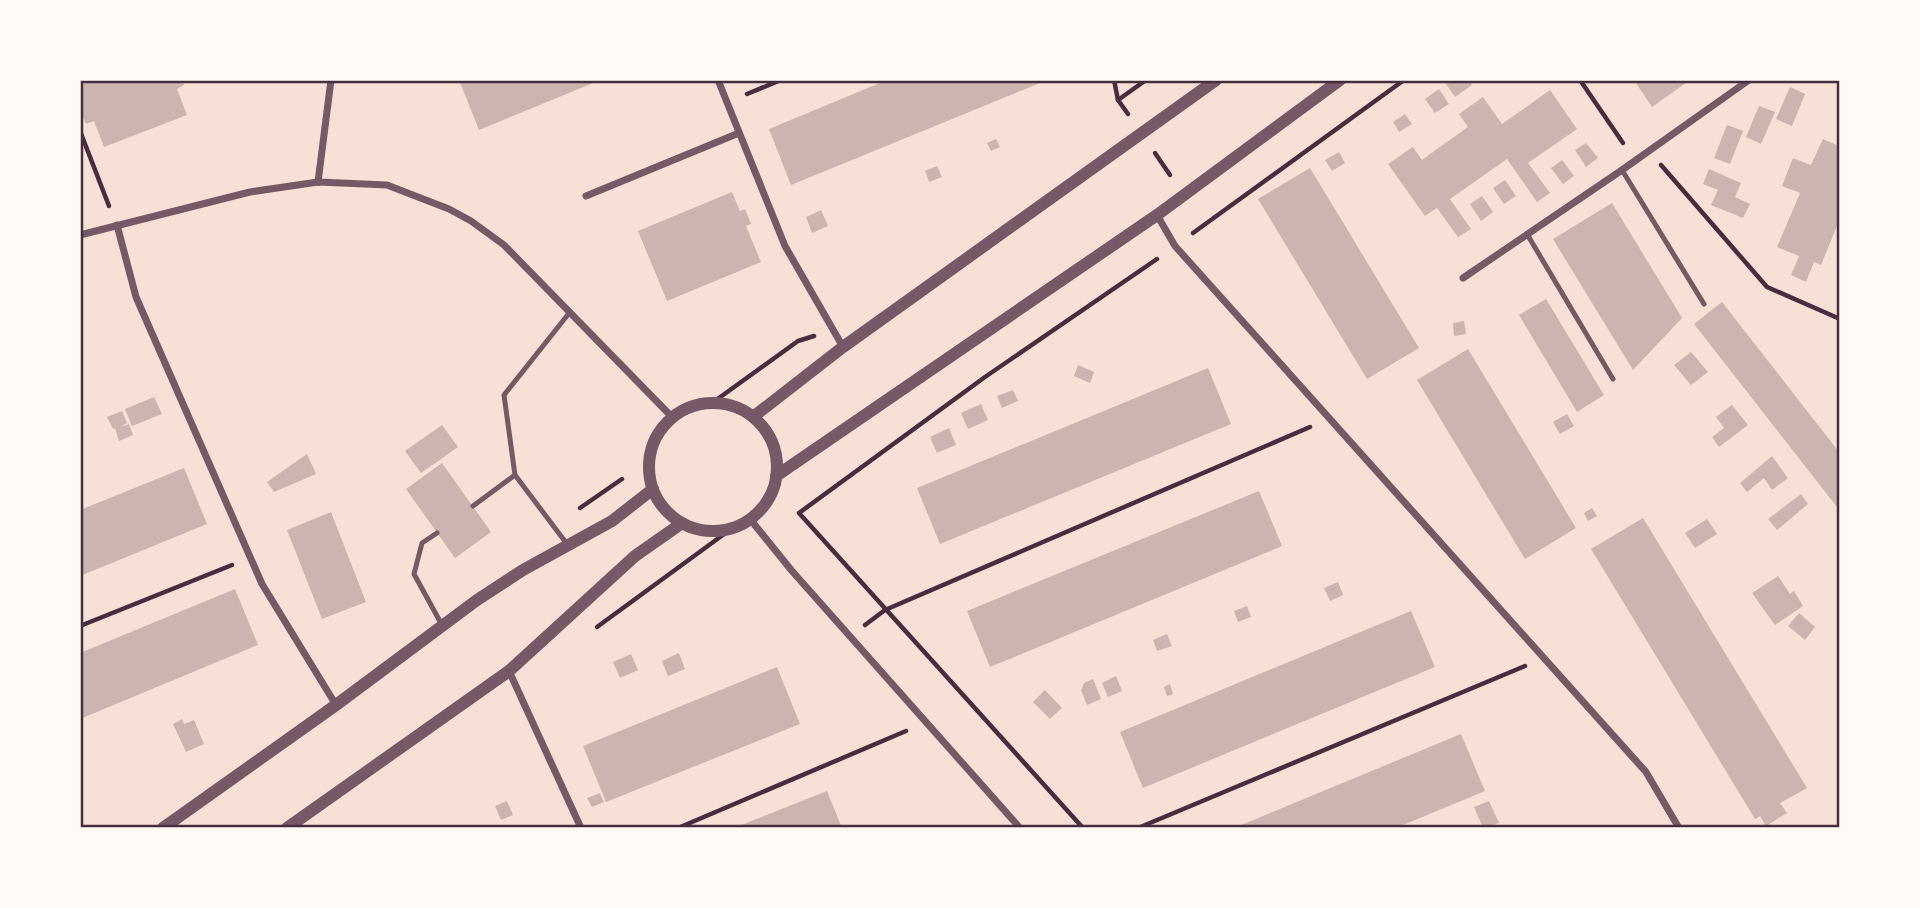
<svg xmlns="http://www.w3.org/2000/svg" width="1920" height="908" viewBox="0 0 1920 908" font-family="Lora,serif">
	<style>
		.building { fill: #ccb4b1 }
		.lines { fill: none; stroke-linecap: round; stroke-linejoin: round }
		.path { stroke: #4a2c40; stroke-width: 4.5 }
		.service { stroke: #755966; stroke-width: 5 }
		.minor { stroke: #755966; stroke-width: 7 }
		.tertiary { stroke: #755966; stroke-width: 12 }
		.neatline { fill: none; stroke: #4a2c40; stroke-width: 2.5 }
	</style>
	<rect width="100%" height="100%" fill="#f7e1d7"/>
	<g class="building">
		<polygon points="80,80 182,80 184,85 177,89 187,115 104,147 94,121 86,124 80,110"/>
		<polygon points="459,80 598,80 598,81 479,130"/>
		<polygon points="887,80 1045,80 1045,81 791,185 769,129"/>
		<polygon points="1451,80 1469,80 1472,85 1455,97 1446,84"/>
		<polygon points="1634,80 1690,80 1652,107"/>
		<polygon points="1790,87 1805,94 1792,126 1776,119"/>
		<polygon points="1439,89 1449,104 1435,113 1425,99"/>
		<polygon points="1550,90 1577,129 1528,163 1550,193 1537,202 1507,159 1450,199 1471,229 1458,237 1437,208 1425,216 1388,164 1413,147 1422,160 1444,144 1468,127 1459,114 1483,97 1502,124"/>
		<polygon points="1759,106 1775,112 1761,144 1746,137"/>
		<polygon points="1405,114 1412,124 1399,132 1393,122"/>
		<polygon points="1727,125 1743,131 1730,164 1714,158"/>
		<polygon points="996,139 1000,147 991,151 987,143"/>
		<polygon points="1823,139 1839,146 1839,221 1821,265 1814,262 1806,282 1791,275 1799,256 1777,247 1800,193 1782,186 1793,158 1811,165"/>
		<polygon points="1586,143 1598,158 1586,167 1575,150"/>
		<polygon points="1339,152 1345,163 1332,171 1325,160"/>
		<polygon points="1562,160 1574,176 1563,184 1551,168"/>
		<polygon points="937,166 942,177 929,182 925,171"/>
		<polygon points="1310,168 1419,348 1367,379 1258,199"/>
		<polygon points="1709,169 1741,183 1735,197 1750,204 1743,218 1711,205 1718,190 1703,184"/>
		<polygon points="1505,180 1516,196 1504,204 1493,188"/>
		<polygon points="732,192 740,211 745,209 751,224 746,226 761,262 667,301 638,231"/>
		<polygon points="1482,196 1493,212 1481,221 1470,204"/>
		<polygon points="1612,203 1682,318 1633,370 1553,239"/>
		<polygon points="821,210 828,226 812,233 806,217"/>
		<polygon points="1546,299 1604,395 1577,412 1519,315"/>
		<polygon points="1722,302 1839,452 1839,505 1837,507 1694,324"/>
		<polygon points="1464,321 1466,334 1454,336 1453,323"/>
		<polygon points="1468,349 1576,528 1525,559 1417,380"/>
		<polygon points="1691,352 1708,372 1691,385 1674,365"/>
		<polygon points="1078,365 1094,372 1090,383 1074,376"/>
		<polygon points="1208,368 1231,424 940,544 917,488"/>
		<polygon points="1013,390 1018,401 1002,408 997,396"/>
		<polygon points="154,397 162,414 132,426 125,409"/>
		<polygon points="981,404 988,420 968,429 961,413"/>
		<polygon points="1732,405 1748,425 1719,447 1712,437 1724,428 1716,417"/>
		<polygon points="122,411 127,423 120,427 129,424 133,435 119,441 115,428 113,429 107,417"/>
		<polygon points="1567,414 1574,426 1560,434 1553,422"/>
		<polygon points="442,425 458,447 421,473 405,451"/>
		<polygon points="949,428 956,445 937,453 930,437"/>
		<polygon points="307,454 316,474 274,492 267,482"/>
		<polygon points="1772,456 1788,478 1772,490 1764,478 1747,492 1740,483"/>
		<polygon points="442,463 491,532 455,558 406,489"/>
		<polygon points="184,468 207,524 80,576 80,510"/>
		<polygon points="1259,491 1282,546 990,667 967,611"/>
		<polygon points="1801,494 1808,504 1777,530 1768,519"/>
		<polygon points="1592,508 1597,516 1588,521 1584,513"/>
		<polygon points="331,512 366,602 322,619 287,530"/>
		<polygon points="1643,518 1807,788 1780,803 1787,813 1766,826 1760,816 1755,819 1591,549"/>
		<polygon points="1707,519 1717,534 1695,548 1685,533"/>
		<polygon points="1778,576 1790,594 1794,591 1803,606 1775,625 1752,593"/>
		<polygon points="1338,582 1343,595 1330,601 1324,588"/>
		<polygon points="235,589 258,645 80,719 80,653"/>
		<polygon points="1247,606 1251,617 1238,622 1234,611"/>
		<polygon points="1411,611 1435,667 1143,788 1120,732"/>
		<polygon points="1799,613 1815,627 1805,640 1788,626"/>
		<polygon points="1167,634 1172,646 1157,651 1153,640"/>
		<polygon points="679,653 685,669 668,676 662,661"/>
		<polygon points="631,654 638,670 620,678 613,662"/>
		<polygon points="777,667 800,724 606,802 583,746"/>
		<polygon points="1116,676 1122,691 1108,697 1102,683"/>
		<polygon points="1093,679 1101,699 1087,705 1081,690 1084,683"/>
		<polygon points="1170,684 1173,694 1167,696 1164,687"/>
		<polygon points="1045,690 1062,708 1050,719 1033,702"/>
		<polygon points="182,719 184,724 194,720 204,744 186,752 173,724"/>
		<polygon points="1461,734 1485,791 1396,828 1234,828"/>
		<polygon points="827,791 842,828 736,828 736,827"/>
		<polygon points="600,793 604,802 592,807 587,798"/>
		<polygon points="507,801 513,815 501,820 495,806"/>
		<polygon points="1489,801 1499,823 1483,828 1474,807"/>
	</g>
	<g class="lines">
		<g class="path">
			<polyline points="1114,80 1118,100 1128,114"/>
			<polyline points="1580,80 1623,143"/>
			<polyline points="747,94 781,80"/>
			<polyline points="1118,100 1146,80"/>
			<polyline points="80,131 109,206"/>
			<polyline points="1155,153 1170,175"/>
			<polyline points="1661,165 1767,287 1840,319"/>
			<polyline points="1193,233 1404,80"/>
			<polyline points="712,403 798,341 814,336"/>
			<polyline points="580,508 622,479"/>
			<polyline points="865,625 885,610 1310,427"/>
			<polyline points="80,626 232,565"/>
			<polyline points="597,627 731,529"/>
			<polyline points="678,828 906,731"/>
			<polyline points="1083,828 799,513 985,377 1157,259"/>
			<polyline points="1138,828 1525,666"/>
		</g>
		<g class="service">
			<polyline points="1622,170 1704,304"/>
			<polyline points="1527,234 1613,379"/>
			<polyline points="473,506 515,475"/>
			<polyline points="437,533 422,543 414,574 442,625"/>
			<polyline points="567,544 515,475 504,395 570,312"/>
		</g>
		<g class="minor">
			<polyline points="718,80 785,246 843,347"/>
			<polyline points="318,182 331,80"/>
			<polyline points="586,196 739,133"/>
			<polyline points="1157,215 1175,246 1646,772 1679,828"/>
			<polyline points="117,225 136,297 262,584 336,705"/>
			<polyline points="80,235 250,192 318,182 387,185 449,209 471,221 504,245 672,417"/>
			<polyline points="1463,278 1622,170 1749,80"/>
			<polyline points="750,519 792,571 1020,828"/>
			<polyline points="509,671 581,828"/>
		</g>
		<g class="tertiary">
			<circle cx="713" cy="467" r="64"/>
			<polyline points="753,417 843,347 1216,80"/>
			<polyline points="776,476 1157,215 1340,80"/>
			<polyline points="163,828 336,705 477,600 523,570 612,521 653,489"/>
			<polyline points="287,828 509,671 635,556 682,523"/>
		</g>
	</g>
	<rect width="1920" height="908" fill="none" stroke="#fffaf5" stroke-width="164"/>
	<rect x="82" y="82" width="1756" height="744" class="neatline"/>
</svg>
